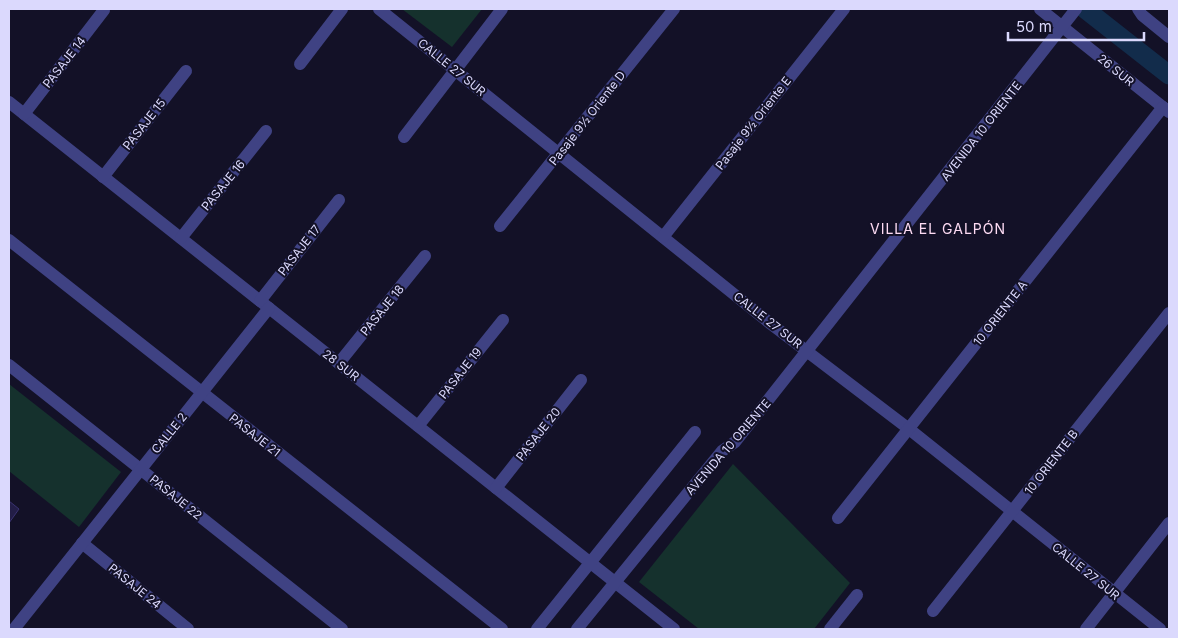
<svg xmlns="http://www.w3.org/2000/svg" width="1178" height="638" viewBox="0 0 1178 638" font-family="Inter,sans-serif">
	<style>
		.green { fill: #15312d }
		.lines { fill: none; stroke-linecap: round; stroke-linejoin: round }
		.canal { stroke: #122c4b; stroke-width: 19 }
		.building { fill: #231e47; stroke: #393271 }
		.minor { stroke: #3f4283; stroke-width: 12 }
		.labels { text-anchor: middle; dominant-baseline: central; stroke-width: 4; stroke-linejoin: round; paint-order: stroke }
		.street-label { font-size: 12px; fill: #dbd9fd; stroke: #131127 }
		.neighbourhood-label { font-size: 14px; letter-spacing: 1px; fill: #fddbf3; stroke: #131127 }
	</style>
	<rect width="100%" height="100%" fill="#131127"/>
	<g class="green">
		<polygon points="402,9 482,9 452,47"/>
		<polygon points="9,384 121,472 79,527 9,471"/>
		<polygon points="733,464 850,583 814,629 699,629 639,582"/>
	</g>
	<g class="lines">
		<polyline class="canal" points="1085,9 1169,75"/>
	</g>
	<polygon class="building" points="9,501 19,509 9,523"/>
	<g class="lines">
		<g class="minor">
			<polyline points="379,9 771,324 909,429 1160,629"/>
			<polyline points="1040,9 1169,112"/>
			<polyline points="1138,9 1142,15 1169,37"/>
			<polyline points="300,64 342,9"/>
			<polyline points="9,102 674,629"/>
			<polyline points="24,114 104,10"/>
			<polyline points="404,137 502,9"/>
			<polyline points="103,177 186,71"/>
			<polyline points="500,226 674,9"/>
			<polyline points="663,237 844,9"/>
			<polyline points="181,238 266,131"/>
			<polyline points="9,240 502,629"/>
			<polyline points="260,301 339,200"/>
			<polyline points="339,363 425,256"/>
			<polyline points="9,365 342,629"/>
			<polyline points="418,426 503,320"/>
			<polyline points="496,488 581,380"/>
			<polyline points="838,518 1163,107"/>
			<polyline points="82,543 188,629"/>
			<polyline points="933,611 1169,313"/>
			<polyline points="14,629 269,308"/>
			<polyline points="537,629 695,432"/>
			<polyline points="577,629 722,451 735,442 1076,9"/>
			<polyline points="830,629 857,595"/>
			<polyline points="1086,629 1169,523"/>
		</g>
	</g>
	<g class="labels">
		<g class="street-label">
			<text transform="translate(64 62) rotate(-52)">PASAJE 14</text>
			<text transform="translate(452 67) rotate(39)">CALLE 27 SUR</text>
			<text transform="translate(1116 70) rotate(39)">26 SUR</text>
			<text transform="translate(587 118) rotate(-52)">Pasaje 9½ Oriente D</text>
			<text transform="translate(753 123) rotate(-52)">Pasaje 9½ Oriente E</text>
			<text transform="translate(144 124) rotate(-52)">PASAJE 15</text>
			<text transform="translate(981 131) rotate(-52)">AVENIDA 10 ORIENTE</text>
			<text transform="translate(223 185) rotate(-51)">PASAJE 16</text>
			<text transform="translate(299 250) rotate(-52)">PASAJE 17</text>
			<text transform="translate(382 310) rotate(-51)">PASAJE 18</text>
			<text transform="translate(1000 313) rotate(-52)">10 ORIENTE A</text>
			<text transform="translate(768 320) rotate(38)">CALLE 27 SUR</text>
			<text transform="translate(341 365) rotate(38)">28 SUR</text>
			<text transform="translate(460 373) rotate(-52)">PASAJE 19</text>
			<text transform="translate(169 433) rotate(-51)">CALLE 2</text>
			<text transform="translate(538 434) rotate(-52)">PASAJE 20</text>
			<text transform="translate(255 435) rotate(38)">PASAJE 21</text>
			<text transform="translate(728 447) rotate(-49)">AVENIDA 10 ORIENTE</text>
			<text transform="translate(1051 462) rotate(-52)">10 ORIENTE B</text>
			<text transform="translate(176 497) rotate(39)">PASAJE 22</text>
			<text transform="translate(1086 571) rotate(39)">CALLE 27 SUR</text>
			<text transform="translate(135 586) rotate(39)">PASAJE 24</text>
		</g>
		<g class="neighbourhood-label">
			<text x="938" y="228">VILLA EL GALPÓN</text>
		</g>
	</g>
	<rect width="1178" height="638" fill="none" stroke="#dbd9fd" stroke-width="20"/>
	<path d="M1008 32v8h136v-8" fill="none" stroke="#dbd9fd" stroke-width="2.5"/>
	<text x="1016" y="32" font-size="15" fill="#dbd9fd" stroke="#131127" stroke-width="4" paint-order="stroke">50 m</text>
</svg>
